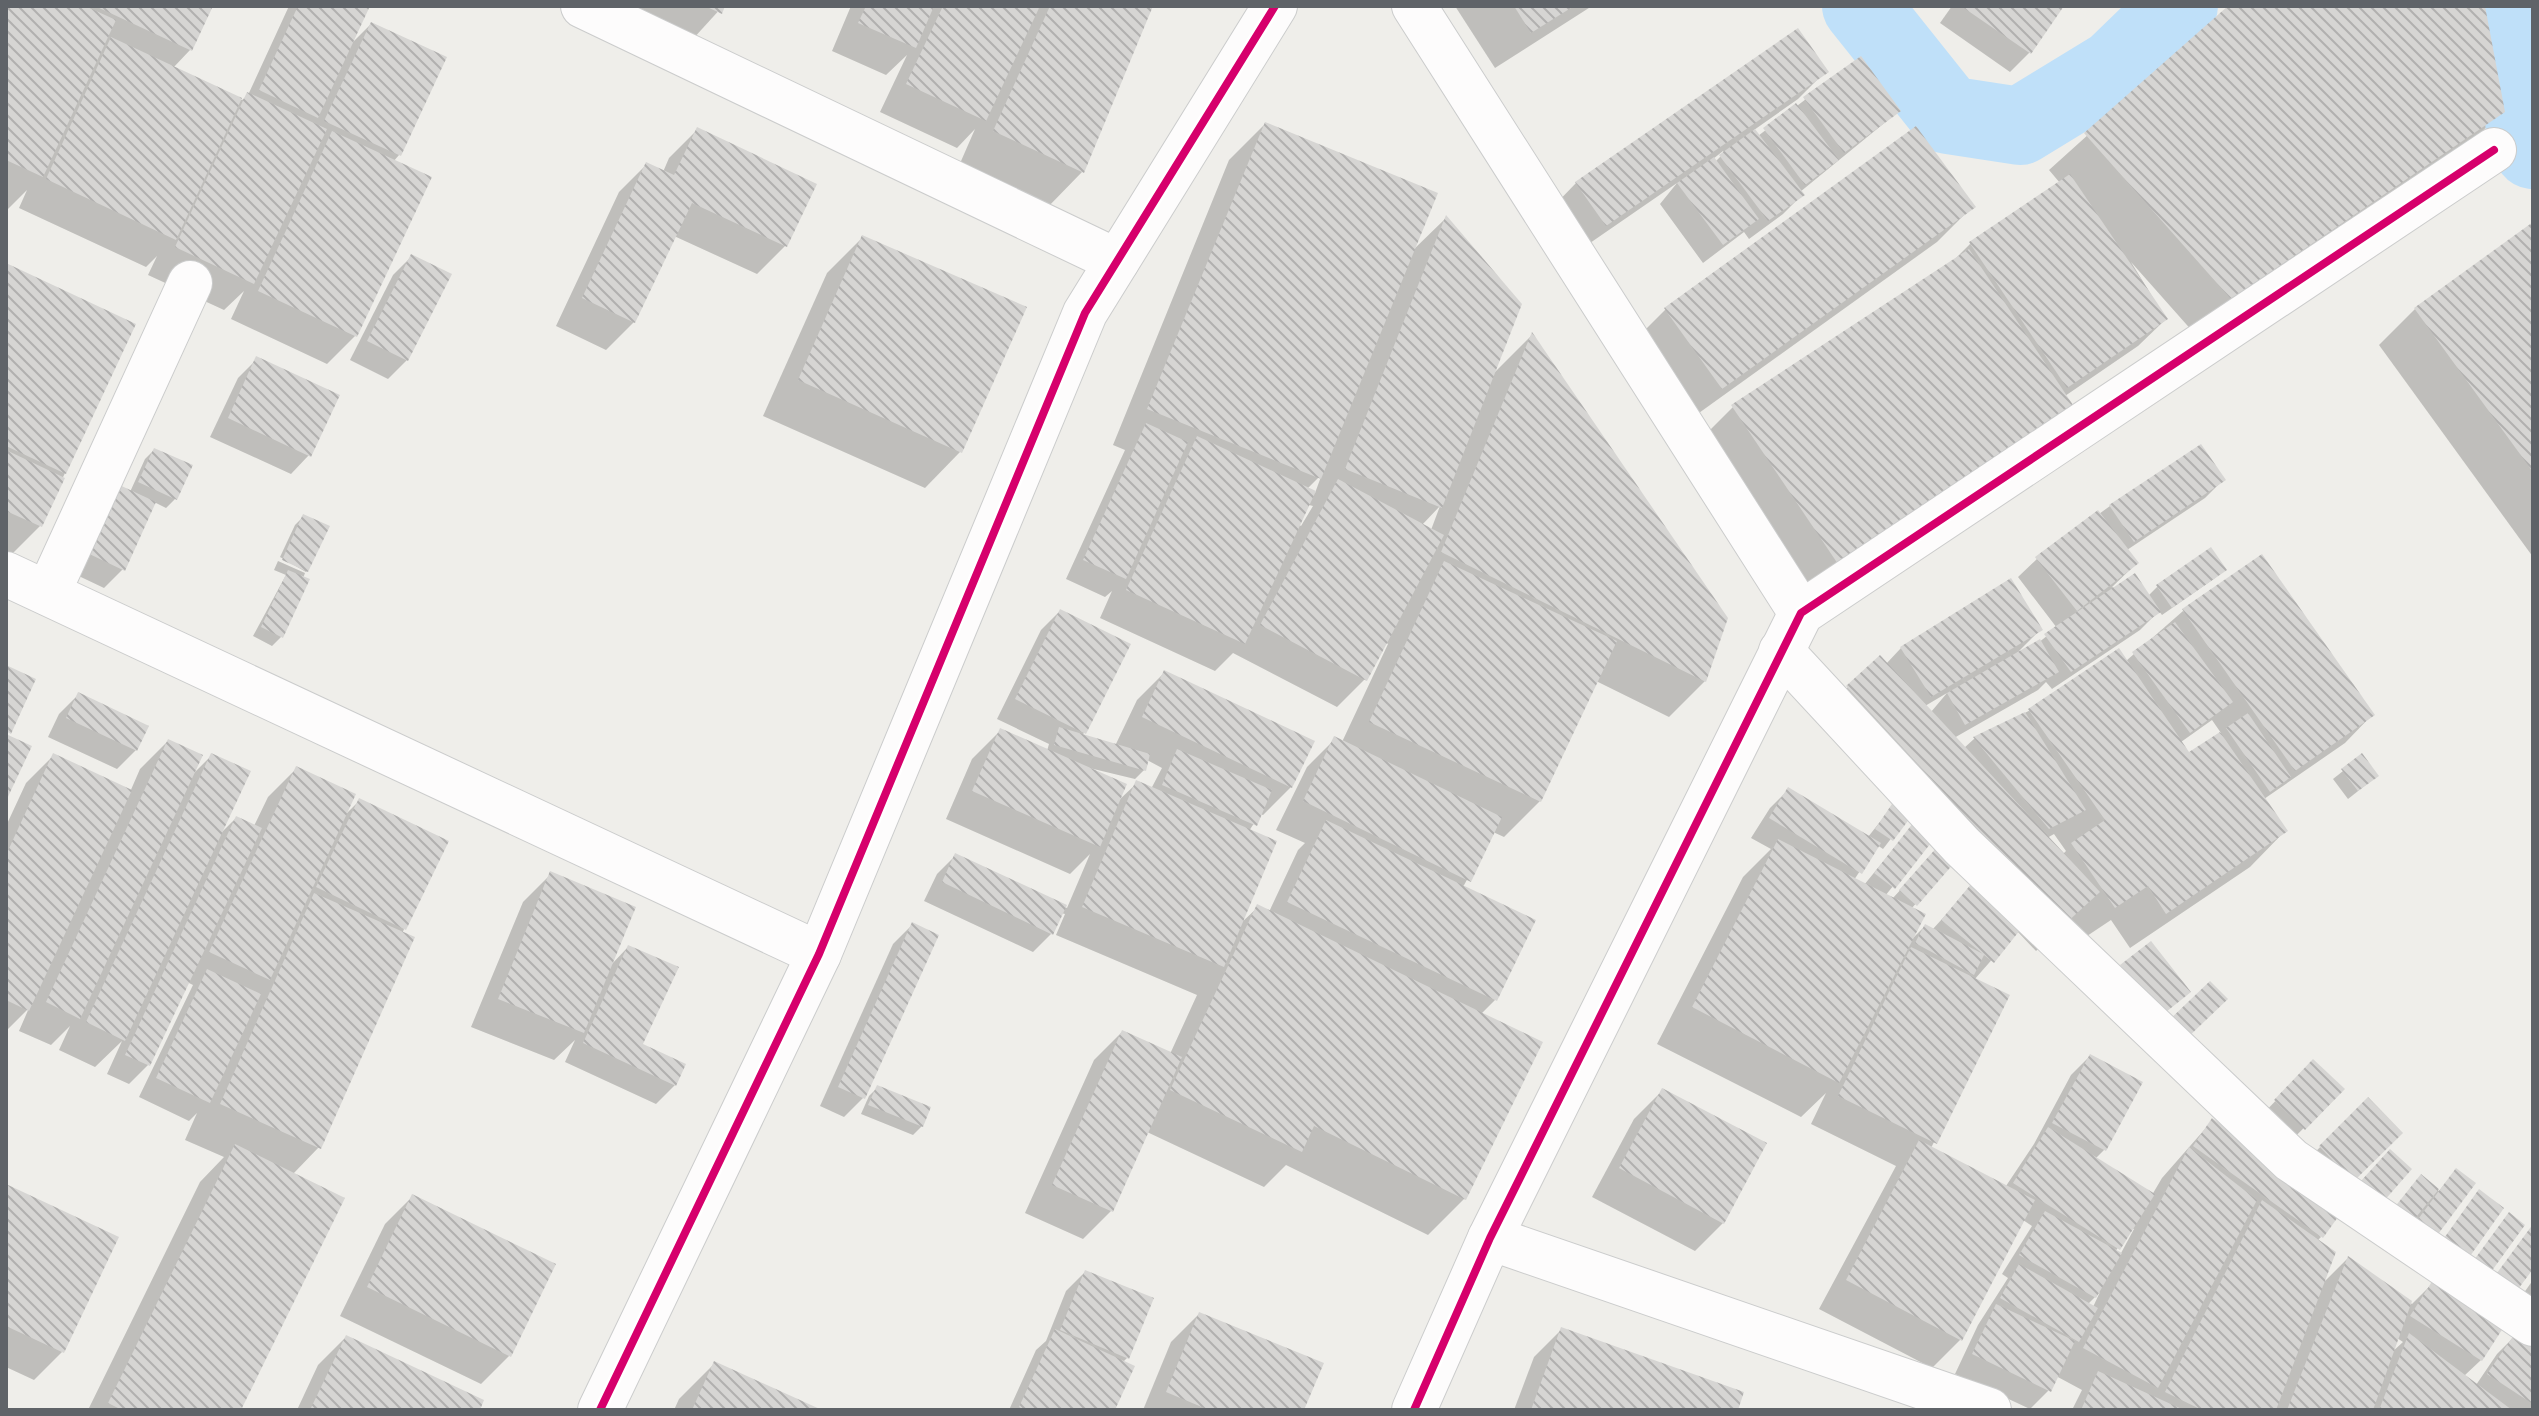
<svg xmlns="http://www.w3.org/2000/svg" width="2539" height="1416" viewBox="0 0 2539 1416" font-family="'IBM Plex Sans',sans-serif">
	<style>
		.shadow { fill: #0003; fill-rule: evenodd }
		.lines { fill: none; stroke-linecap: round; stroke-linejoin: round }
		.river { stroke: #bfe0f9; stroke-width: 78 }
		.building { fill: url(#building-back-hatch) }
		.minor-casing { stroke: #cbcccc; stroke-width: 46 }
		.minor { stroke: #fdfcfc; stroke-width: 44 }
		.cycleway-casing { stroke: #fff; stroke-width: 13 }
		.cycleway { stroke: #d6006c; stroke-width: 8 }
	</style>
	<defs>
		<pattern id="building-back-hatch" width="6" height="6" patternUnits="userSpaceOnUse" patternTransform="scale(2)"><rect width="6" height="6" fill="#d6d5d3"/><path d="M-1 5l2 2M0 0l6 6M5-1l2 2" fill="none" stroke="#b1b0af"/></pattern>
	</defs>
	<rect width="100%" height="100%" fill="#efeeea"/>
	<g class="shadow">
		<polygon points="6,6 211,6 190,50 173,68 242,100 248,95 289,6 365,6 351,44 371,24 399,155 393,162 355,336 327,364 231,319 244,291 224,310 148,275 157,256 146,267 19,208 27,190 6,211"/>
		<polygon points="616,6 723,6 692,40"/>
		<polygon points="851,6 1151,6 1082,172 1047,208 958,168 975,129 957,148 880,112 907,55 886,75 832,51"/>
		<polygon points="1455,6 1592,6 1495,68"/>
		<polygon points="1952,6 2062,6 2029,53 2010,72 1940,23"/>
		<polygon points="2231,6 2483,6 2502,111 2466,148 2194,333 2131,262 2166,319 2138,346 2065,396 1803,602 1697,443 1733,407 1951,263 1970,244 2060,183 2049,170"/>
		<path d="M1826 71 1798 99 1754 130 1758 136 1806 99 1899 111 1800 192 1802 195 1783 214 1749 239 1744 232 1703 263 1660 204 1677 183 1577 252 1549 211 1576 183ZM1723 151 1724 153 1715 162 1713 159Z"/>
		<path d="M1265 124 1411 252 1446 218 1492 375 1532 335 1705 681 1669 717 1596 681 1540 801 1504 837 1493 832 1463 887 1533 921 1495 1000 1481 1014 1464 1199 1428 1235 1286 1165 1264 1187 1147 1132 1111 1211 1083 1239 1025 1213 1094 1060 1122 1032 1170 1054 1197 995 1056 935 1065 914 1061 913 1052 933 1033 952 924 901 937 874 956 855 1067 908 1090 854 1070 874 946 819 972 759 1000 731 1047 751 1049 744 997 719 1041 630 1060 611 1084 733 1081 736 1115 746 1137 700 1165 672 1312 742 1291 787 1263 815 1260 814 1249 831 1240 924 1258 907 1269 912 1298 850 1305 843 1276 830 1307 767 1335 739 1342 742 1388 644 1385 642 1365 679 1337 707 1233 653 1215 671 1100 618 1112 591 1105 597 1066 579 1125 450 1113 445 1229 160ZM1322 474 1315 493 1307 489ZM1309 505 1313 506 1301 526 1298 524ZM1440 506 1431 530 1422 525ZM1147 760 1162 768 1151 789 1137 783 1117 802 1081 766 1135 779 1144 770Z"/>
		<polygon points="1916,129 1973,206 1937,242 1685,423 1629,346 1665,310"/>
		<polygon points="697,130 814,185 785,246 757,274 674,236 634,322 606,350 556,326 619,192 647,164 663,172 669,158"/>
		<polygon points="2533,225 2533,557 2379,345 2415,309"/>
		<polygon points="863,237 960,452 925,488 763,416 827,273"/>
		<polygon points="412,256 407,360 388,379 350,360 393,275"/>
		<polygon points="6,266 65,473 40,526 12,554 6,551"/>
		<polygon points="257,359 309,455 291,474 210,437 238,378"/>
		<polygon points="154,450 175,499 166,508 154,502 123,569 104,588 64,569 130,492 145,459"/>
		<path d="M2224 479 2205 498 2127 550 2137 563 2112 587 2148 596 2158 586 2224 569 2215 578 2162 615 2159 611 2140 630 2052 689 2046 682 2038 690 1954 738 1964 748 1974 739 2126 661 2183 611 2372 715 2345 743 2264 799 2285 831 2250 867 2130 948 2111 920 2078 942 2065 924 2036 951 2017 931 1974 980 2007 996 1931 1148 2006 1186 2034 1144 2071 1075 2090 1056 2104 1150 2095 1159 2152 1195 2162 1178 2212 1121 2321 1237 2317 1241 2322 1284 2348 1258 2412 1304 2433 1283 2481 1360 2464 1376 2476 1385 2497 1354 2516 1335 2533 1346V1410H2072L2082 1390 2056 1376 2049 1390 2030 1409 1955 1374 1978 1325 2008 1278 2002 1274 2032 1226 2023 1220 1960 1340 1932 1368 1819 1309 1896 1166 1811 1124 1826 1093 1801 1117 1657 1044 1743 877 1771 849 1751 838 1770 808 1789 789 1868 837 1895 803 1819 716 1847 688 1880 657 1886 664 1901 648 2041 629 2016 654 2038 643 2057 628 2018 577 2037 559 2110 506ZM1947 693 1931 712 1925 706ZM2212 720 2221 733 2189 755 2181 742ZM1910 814 1913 825 1864 885 1854 880 1877 845 1883 849ZM2054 834 2066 851 2062 855 2047 838ZM1932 838 1940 847 1892 899 1885 896ZM1954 861 1974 884 1932 930 1925 926 1911 940V909ZM2131 1228 2134 1229 2120 1255 2115 1252ZM2100 1292 2093 1307 2088 1304ZM2397 1338 2403 1342 2391 1353Z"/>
		<polygon points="304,516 307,571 306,572 280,557 295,525"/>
		<polygon points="278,561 305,573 281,637 272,646 253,636 286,575 274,570"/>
		<polygon points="78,695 136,750 117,769 48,737 59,714"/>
		<polygon points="168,741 192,775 212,755 219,835 236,818 254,826 268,797 296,769 345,815 359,801 404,929 319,1147 293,1174 238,1410 88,1410 200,1182 224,1157 185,1140 197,1113 189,1121 139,1097 193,985 187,982 148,1065 129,1084 107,1074 122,1041 95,1067 59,1050 70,1026 51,1045 19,1031 29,1008 6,1031 6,826 26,783 54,755 130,792 140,769"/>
		<polygon points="2362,756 2367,784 2348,799 2333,779"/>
		<polygon points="551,874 610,966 628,947 641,1045 675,1085 656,1104 565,1062 575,1040 554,1060 471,1027 523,902"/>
		<polygon points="912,925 863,1098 844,1117 820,1106 893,944"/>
		<polygon points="2313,1062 2342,1089 2285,1147 2257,1120"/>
		<polygon points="878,1087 922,1126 913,1135 861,1114 869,1096"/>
		<polygon points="1662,1091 1723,1223 1695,1251 1592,1197 1634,1119"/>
		<polygon points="2368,1100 2333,1199 2301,1166"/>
		<polygon points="2456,1170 2432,1239 2414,1218 2421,1177 2439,1191"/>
		<polygon points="6,1186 62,1352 34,1380 6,1367"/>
		<polygon points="413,1196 553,1265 509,1356 481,1384 340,1316 385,1224"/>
		<polygon points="1085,1272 1127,1358 1123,1362 1113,1410 1009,1410 1036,1350 1046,1341 1066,1291"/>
		<polygon points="2533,1280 2533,1337 2506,1318"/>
		<polygon points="1199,1314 1302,1410 1143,1410 1171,1342"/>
		<polygon points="1562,1329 1736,1410 1514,1410 1534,1357"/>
		<polygon points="346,1337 477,1410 297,1410 318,1365"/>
		<polygon points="715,1363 817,1410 674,1410 679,1399"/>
	</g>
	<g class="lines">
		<g class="river">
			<polyline points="1861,6 1948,115 2020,126 2115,68 2179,6"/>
			<polyline points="2513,6 2526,141 2533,150"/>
		</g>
	</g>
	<g class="building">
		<polygon points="6,6 85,6 116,20 43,177 6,160"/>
		<polygon points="95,6 213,6 192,51"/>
		<polygon points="298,6 370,6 318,118 259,90"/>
		<polygon points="705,6 725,6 722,14"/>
		<polygon points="866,6 934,6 916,48 858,23"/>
		<polygon points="943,6 1040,6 986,121 906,84"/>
		<polygon points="1050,6 1153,6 1084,173 993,131"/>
		<polygon points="1514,6 1574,6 1531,33"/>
		<polygon points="1961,6 2064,6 2031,54"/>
		<polygon points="2228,6 2485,6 2505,112 2231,299 2084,133"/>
		<polygon points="371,22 447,57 401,156 324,121"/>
		<polygon points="1798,28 1829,72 1606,226 1575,182"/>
		<polygon points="111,37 242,98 176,240 46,179"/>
		<polygon points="1861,56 1901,111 1844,153 1803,97"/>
		<polygon points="247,92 327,129 254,284 175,247"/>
		<polygon points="1796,103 1839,160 1805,185 1763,128"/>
		<polygon points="1265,122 1438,193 1321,479 1147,409"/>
		<polygon points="1916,126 1976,207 1722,389 1664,308"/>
		<polygon points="697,127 817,184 787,247 692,203 635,323 582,298 646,162 674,175"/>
		<polygon points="1755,129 1805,195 1768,221 1719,155"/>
		<polygon points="332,131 432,177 357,337 258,291"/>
		<polygon points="1714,157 1759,219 1723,245 1677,183"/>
		<polygon points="2070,174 2168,319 2067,388 1969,242"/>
		<polygon points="1446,215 1522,304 1442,508 1345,469"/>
		<polygon points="2533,222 2533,472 2414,308"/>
		<polygon points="862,235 1027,307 962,453 798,380"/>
		<polygon points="1969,249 2077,411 1840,567 1731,405"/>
		<polygon points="411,254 452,274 408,361 367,341"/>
		<polygon points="6,263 136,324 66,474 6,446"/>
		<polygon points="1532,332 1728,618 1706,682 1441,552"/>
		<polygon points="256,356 340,395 311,457 228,418"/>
		<polygon points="1146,423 1188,442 1126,579 1083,560"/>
		<polygon points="1197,436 1316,491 1245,644 1126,590"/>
		<polygon points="2201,444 2226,480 2134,542 2109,505"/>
		<polygon points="154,448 193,465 177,500 138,482"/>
		<polygon points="6,450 65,478 42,527 6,511"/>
		<polygon points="1338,479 1444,535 1367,681 1260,625"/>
		<polygon points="113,482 156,502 125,571 81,550"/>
		<polygon points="2098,510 2139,563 2077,611 2035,557"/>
		<polygon points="303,514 330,526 308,572 282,560"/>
		<polygon points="2211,547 2227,570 2172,608 2156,585"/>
		<polygon points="2262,554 2375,715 2295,771 2182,609"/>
		<polygon points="1444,561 1617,641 1541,802 1369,722"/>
		<polygon points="288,570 310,579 283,638 261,627"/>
		<polygon points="2135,573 2161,612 2071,672 2044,634"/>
		<polygon points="2011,578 2043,630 1931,697 1900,647"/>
		<polygon points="1060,609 1131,644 1086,734 1015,699"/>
		<polygon points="2175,622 2233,702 2190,733 2132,652"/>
		<polygon points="2040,639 2059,672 1965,725 1947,693"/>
		<polygon points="2119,648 2189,752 2220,732 2288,831 2166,914 2148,886 2115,908 2071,843 2105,820 2028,709"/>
		<polygon points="1880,655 2100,892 2065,924 1846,686"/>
		<polygon points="6,665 36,679 11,734 6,731"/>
		<polygon points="1164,670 1315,741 1292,788 1142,717"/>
		<polygon points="78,692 149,726 137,751 66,718"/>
		<polygon points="2025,712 2086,810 2049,829 1973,737"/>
		<polygon points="2248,713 2291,777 2270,792 2226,728"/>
		<polygon points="1059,727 1150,754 1146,771 1054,745"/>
		<polygon points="1000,728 1127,784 1100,847 972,791"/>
		<polygon points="6,734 32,746 6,801"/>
		<polygon points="1334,736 1502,817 1471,882 1303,801"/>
		<polygon points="168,739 203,755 80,1019 46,1002"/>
		<polygon points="1177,749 1272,790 1257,826 1162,785"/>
		<polygon points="53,753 132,790 29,1011 6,1000 6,855"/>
		<polygon points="211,753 251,771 125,1041 86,1022"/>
		<polygon points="2362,753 2379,776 2358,791 2341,769"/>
		<polygon points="296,766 356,794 270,980 209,952"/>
		<polygon points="1136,780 1277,841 1224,967 1082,907"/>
		<polygon points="1788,787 1881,843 1862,874 1769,818"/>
		<polygon points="359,798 449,841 406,930 316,887"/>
		<polygon points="1894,801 1913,814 1893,841 1875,829"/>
		<polygon points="236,816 262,828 150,1066 125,1055"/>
		<polygon points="1326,820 1536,920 1497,1001 1287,902"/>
		<polygon points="1913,823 1934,839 1895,889 1874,873"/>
		<polygon points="1778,839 1926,914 1839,1083 1692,1007"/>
		<polygon points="1938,846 1955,862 1917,906 1899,890"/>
		<polygon points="955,853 1067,905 1053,935 942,882"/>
		<polygon points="550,871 636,907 584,1033 498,999"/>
		<polygon points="1972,883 2024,925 1994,963 1984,955 1974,975 1915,943 1925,924 1983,954 1941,920"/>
		<polygon points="314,893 415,937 321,1149 220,1104"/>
		<polygon points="1257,904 1543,1042 1466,1200 1314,1126 1302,1152 1170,1090"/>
		<polygon points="912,922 939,935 865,1099 838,1087"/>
		<polygon points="2151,941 2191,992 2161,1016 2120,965"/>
		<polygon points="628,945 679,967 643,1044 686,1064 676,1086 583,1043"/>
		<polygon points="1911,947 2010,995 1937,1144 1838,1096"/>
		<polygon points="207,969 261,994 210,1103 156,1078"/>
		<polygon points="2210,981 2228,999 2184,1041 2166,1023"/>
		<polygon points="1122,1030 1182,1057 1113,1212 1052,1185"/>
		<polygon points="2090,1054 2143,1082 2106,1151 2052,1123"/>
		<polygon points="2313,1059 2345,1089 2305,1130 2274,1100"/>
		<polygon points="877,1085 931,1107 923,1127 868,1105"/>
		<polygon points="1662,1088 1767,1143 1724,1224 1619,1168"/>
		<polygon points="2368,1097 2403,1133 2353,1182 2319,1146"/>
		<polygon points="2212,1118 2343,1210 2323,1238 2193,1146"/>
		<polygon points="2048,1127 2155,1194 2120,1250 2013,1183"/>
		<polygon points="1919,1140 2035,1200 1962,1341 1846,1280"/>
		<polygon points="235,1144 345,1198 241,1410 122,1410 108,1403"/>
		<polygon points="2189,1147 2257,1200 2158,1388 2083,1348"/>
		<polygon points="2390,1149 2412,1169 2383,1202 2360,1182"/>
		<polygon points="2456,1168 2476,1183 2433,1241 2413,1226"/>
		<polygon points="2421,1174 2439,1189 2408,1227 2390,1213"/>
		<polygon points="6,1184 119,1237 64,1353 6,1326"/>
		<polygon points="2479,1189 2504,1208 2468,1259 2442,1241"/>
		<polygon points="412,1194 556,1264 511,1357 367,1287"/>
		<polygon points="2262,1200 2336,1252 2276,1410 2202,1410 2165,1392"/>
		<polygon points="2045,1211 2122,1253 2096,1298 2019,1255"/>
		<polygon points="2509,1212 2525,1225 2491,1272 2474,1260"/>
		<polygon points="2533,1224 2533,1269 2516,1292 2494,1277"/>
		<polygon points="2348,1256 2412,1301 2373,1410 2287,1410"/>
		<polygon points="2019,1264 2098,1308 2079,1342 2000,1298"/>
		<polygon points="1085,1270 1154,1298 1129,1359 1060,1330"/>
		<polygon points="2433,1280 2505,1325 2482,1361 2410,1316"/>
		<polygon points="1996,1304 2075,1341 2051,1392 1972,1354"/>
		<polygon points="1199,1312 1324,1363 1304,1410 1209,1410 1166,1392"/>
		<polygon points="1561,1327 1744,1392 1738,1410 1531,1410"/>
		<polygon points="1055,1329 1135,1366 1115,1410 1025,1410 1019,1407"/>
		<polygon points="2516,1332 2533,1344 2533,1404 2487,1374"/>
		<polygon points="2409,1333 2512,1410 2379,1410"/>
		<polygon points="346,1335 484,1400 480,1410 310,1410"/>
		<polygon points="714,1361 822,1410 692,1410"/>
		<polygon points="2098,1371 2184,1410 2081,1410"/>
	</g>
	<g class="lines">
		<g class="minor-casing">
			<g id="minor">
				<polyline points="583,6 1117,261"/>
				<polyline points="1414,6 1801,613"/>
				<polyline points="6,574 819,954"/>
				<polyline points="48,593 190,283"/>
				<polyline points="1781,651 1962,846 2291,1160 2533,1324"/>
				<polyline points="1490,1238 1989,1410"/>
				<polyline points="600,1410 819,954 1085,313 1275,6"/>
				<polyline points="1414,1410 1490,1238 1801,613 2494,150"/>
			</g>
		</g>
		<use href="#minor" class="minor"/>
		<g class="cycleway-casing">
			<g id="cycleway">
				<polyline points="600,1410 819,954 1085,313 1275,6"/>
				<polyline points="1414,1410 1490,1238 1801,613 2494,150"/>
			</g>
		</g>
		<use href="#cycleway" class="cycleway"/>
	</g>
	<rect width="2539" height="1416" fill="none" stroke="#5f6368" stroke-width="16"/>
</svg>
